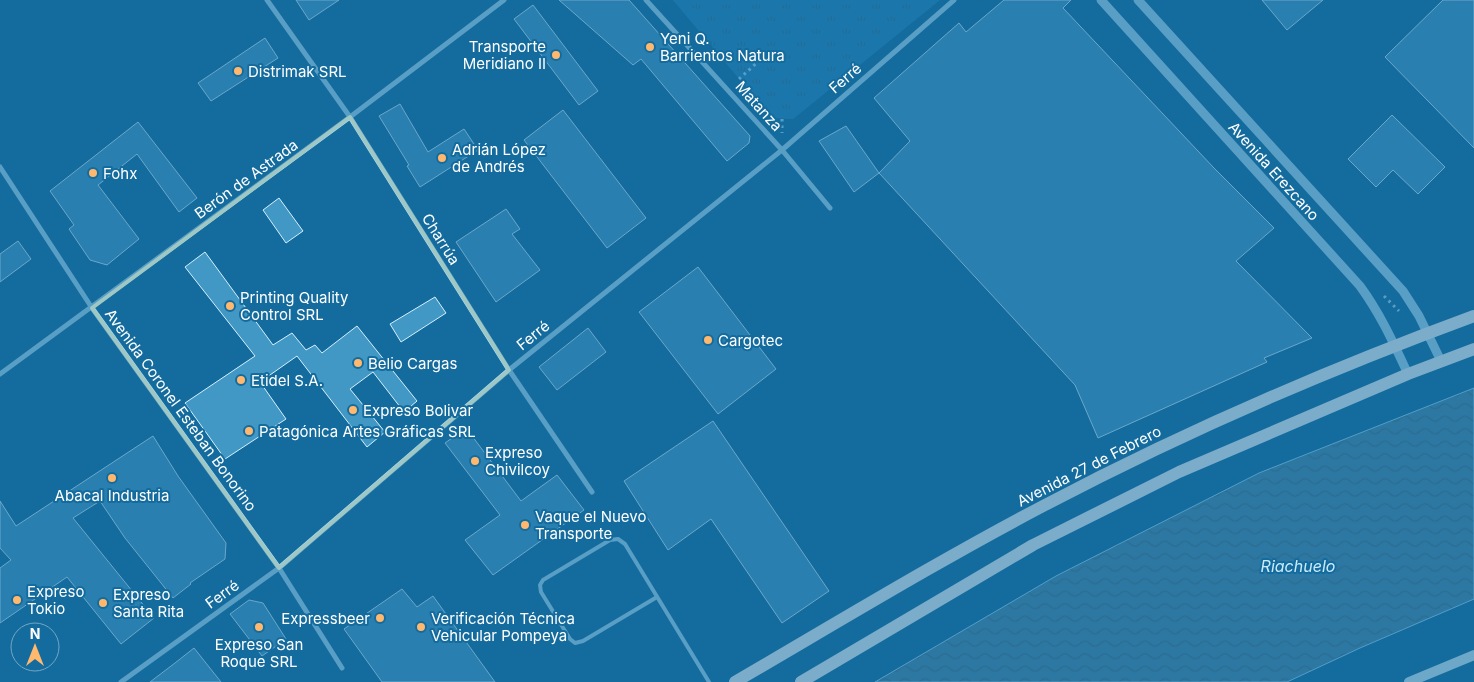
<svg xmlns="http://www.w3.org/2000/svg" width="1474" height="682" viewBox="0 0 1474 682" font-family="Inter,sans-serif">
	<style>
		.grass { fill: url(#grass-tufts) }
		.water { fill: url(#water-waves); stroke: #9ed9f6 }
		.building { fill: #4298c5; stroke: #d4effd }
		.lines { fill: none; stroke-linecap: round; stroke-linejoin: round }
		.path { stroke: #acdbf3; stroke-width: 3; stroke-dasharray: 2.5 4; stroke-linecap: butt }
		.service { stroke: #acdbf3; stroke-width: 4 }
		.minor { stroke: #acdbf3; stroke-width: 5 }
		.tertiary { stroke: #acdbf3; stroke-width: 9 }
		.secondary { stroke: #dbf1fd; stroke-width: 10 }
		.primary { stroke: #f8fcff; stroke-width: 12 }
		.marked { fill: none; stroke: #9fc8c5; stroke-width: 4; stroke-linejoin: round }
		.poi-dot { fill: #ffb86e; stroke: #146c9e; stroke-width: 2 }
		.labels { text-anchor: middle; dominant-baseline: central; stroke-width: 4; stroke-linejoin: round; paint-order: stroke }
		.poi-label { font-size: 15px; fill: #fff; stroke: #146c9e; text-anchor: start }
		.street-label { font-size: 15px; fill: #fff; stroke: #146c9e }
		.water-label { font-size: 16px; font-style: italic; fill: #caebfb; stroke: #146c9e }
	</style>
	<defs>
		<pattern id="grass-tufts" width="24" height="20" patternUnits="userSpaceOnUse" patternTransform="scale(1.25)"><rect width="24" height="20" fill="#2486bb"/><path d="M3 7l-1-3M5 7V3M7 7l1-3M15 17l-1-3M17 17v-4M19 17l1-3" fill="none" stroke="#346f8f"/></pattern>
		<pattern id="water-waves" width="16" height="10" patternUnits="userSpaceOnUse" patternTransform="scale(1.25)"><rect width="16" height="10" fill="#4b87a8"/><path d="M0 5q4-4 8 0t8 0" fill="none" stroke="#4b6f83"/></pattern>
	</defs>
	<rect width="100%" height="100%" fill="#146c9e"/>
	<polygon class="grass" points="673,0 940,0 793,119 772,118"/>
	<polygon class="water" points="1474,388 1474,599 1360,648 1287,682 875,682 1056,576 1259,473"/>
	<g class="building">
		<polygon points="296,0 339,0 309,20"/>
		<polygon points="559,0 629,0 750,136 749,143 727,161 641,59 633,65"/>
		<polygon points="1004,0 1071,0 1063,8 1214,168 1274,228 1236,261 1312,338 1264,358 1267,362 1098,438 1075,385 879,173 910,141 874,98 959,23 966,32"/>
		<polygon points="1262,0 1323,0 1287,30"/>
		<polygon points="1443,0 1474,0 1474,148 1385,57"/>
		<polygon points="533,5 598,91 579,105 514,19"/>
		<polygon points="265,38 278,58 211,101 198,83"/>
		<polygon points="400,104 428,152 464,129 478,150 420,187 407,166 409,165 379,116"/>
		<polygon points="563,110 646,218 607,248 524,140"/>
		<polygon points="1392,115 1445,167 1418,194 1393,170 1376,187 1348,159"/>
		<polygon points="138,122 197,198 179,212 137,154 98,185 139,239 107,265 90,260 69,229 74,225 50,191"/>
		<polygon points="846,126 879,173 854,192 819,141"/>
		<polygon points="279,198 303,231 286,243 263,210"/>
		<polygon points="506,209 520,229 512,234 540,270 496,302 456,242"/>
		<polygon points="18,241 31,259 0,282 0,254"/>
		<polygon points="205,252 273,345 292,333 306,350 315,345 322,353 357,326 417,401 404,412 373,372 350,389 385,432 367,447 297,356 260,382 286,419 225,459 185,403 255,356 185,267"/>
		<polygon points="698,267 776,369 718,414 639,312"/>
		<polygon points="435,297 446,313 401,342 390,324"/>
		<polygon points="588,328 606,352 557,390 539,367"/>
		<polygon points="713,421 829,591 782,623 711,519 668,550 624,481"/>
		<polygon points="466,428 521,501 557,475 584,510 493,575 465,540 500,515 445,443"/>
		<polygon points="153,436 178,476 226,543 225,559 190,583 191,584 173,598 125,538 100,501 73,518 154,618 121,644 67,577 0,623 0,568 11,560 0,548 0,501 16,526"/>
		<polygon points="402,589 417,607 433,596 495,682 382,682 344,629"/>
		<polygon points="249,600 263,603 286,639 262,656 230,614"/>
		<polygon points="194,648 221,682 150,682 175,663"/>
	</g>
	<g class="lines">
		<g class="path">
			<polyline points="739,79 771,50"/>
			<polyline points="782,119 782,133"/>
			<polyline points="1384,296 1399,311"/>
		</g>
		<polyline class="service" points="657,597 583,641 575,643 570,639 541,592 540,585 543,580 610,540 618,539 625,544 709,682"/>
		<g class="minor">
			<polyline points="267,0 350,117 509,370 592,492"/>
			<polyline points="646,0 782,150 830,208"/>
			<polyline points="0,167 92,308 279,568 342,668"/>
			<polyline points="0,374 350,117 504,0"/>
			<polyline points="121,682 279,568 509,370 782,150 954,0"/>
		</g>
		<g class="tertiary">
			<path d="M1101 0 1360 286C1381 315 1393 342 1408 374"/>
			<polyline points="1138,0 1403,291 1419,316 1441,361"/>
		</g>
		<polyline class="secondary" points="1409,682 1474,655"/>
		<g class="primary">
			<path d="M735 682C838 622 940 560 1045 505 1184 432 1327 370 1474 316"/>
			<polyline points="801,682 1033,545 1179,472 1408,374 1474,349"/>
		</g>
	</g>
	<path d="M0 0H1474V682H0ZM350 117 509 370 279 568 92 308Z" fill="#146c9e" fill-opacity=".55" fill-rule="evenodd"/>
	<path class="marked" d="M350 117 509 370 279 568 92 308Z"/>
	<g class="poi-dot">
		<circle cx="650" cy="47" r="5"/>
		<circle cx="556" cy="55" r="5"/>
		<circle cx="238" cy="71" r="5"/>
		<circle cx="442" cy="158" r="5"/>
		<circle cx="93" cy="173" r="5"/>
		<circle cx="230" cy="306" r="5"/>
		<circle cx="708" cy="340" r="5"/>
		<circle cx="358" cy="363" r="5"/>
		<circle cx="241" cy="380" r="5"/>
		<circle cx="353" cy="410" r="5"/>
		<circle cx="249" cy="431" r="5"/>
		<circle cx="475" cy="461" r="5"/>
		<circle cx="112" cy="478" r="5"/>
		<circle cx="525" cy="525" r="5"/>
		<circle cx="17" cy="600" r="5"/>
		<circle cx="103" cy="603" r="5"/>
		<circle cx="380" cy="618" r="5"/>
		<circle cx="259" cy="627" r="5"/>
		<circle cx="421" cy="627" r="5"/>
	</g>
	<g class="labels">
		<g class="poi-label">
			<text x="660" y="38">Yeni Q.<tspan x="660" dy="17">Barrientos Natura</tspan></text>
			<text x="546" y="46" text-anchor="end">Transporte<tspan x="546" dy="17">Meridiano II</tspan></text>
			<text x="248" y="71">Distrimak SRL</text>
			<text x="452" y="149">Adrián López<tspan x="452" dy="17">de Andrés</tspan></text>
			<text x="103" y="173">Fohx</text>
			<text x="240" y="297">Printing Quality<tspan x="240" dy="17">Control SRL</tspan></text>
			<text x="718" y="340">Cargotec</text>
			<text x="368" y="363">Belio Cargas</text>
			<text x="251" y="380">Etidel S.A.</text>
			<text x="363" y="410">Expreso Bolivar</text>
			<text x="259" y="431">Patagónica Artes Gráficas SRL</text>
			<text x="485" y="452">Expreso<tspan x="485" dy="17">Chivilcoy</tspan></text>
			<text x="112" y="495" text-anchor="middle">Abacal Industria</text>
			<text x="535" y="516">Vaque el Nuevo<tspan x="535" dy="17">Transporte</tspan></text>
			<text x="27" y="591">Expreso<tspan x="27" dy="17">Tokio</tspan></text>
			<text x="113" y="594">Expreso<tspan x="113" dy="17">Santa Rita</tspan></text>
			<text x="370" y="618" text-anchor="end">Expressbeer</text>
			<text x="431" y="618">Verificación Técnica<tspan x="431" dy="17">Vehicular Pompeya</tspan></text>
			<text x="259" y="644" text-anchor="middle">Expreso San<tspan x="259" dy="17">Roque SRL</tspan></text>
		</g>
		<g class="street-label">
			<text transform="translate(845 78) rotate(-41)">Ferré</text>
			<text transform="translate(759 106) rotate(48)">Matanza</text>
			<text transform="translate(1274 171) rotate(48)">Avenida Erezcano</text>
			<text transform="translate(246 179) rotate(-36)">Berón de Astrada</text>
			<text transform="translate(441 239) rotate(58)">Charrúa</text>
			<text transform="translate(533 335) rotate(-39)">Ferré</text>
			<text transform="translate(181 410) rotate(54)">Avenida Coronel Esteban Bonorino</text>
			<text transform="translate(1089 466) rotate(-27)">Avenida 27 de Febrero</text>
			<text transform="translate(222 594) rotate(-36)">Ferré</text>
		</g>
		<g class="water-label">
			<text x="1298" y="566">Riachuelo</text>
		</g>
	</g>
	<g transform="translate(35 647)"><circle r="24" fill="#146c9e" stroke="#72a7c5"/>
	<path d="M0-4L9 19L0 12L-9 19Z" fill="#ffb86e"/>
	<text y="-8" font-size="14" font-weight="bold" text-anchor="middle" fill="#ffffff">N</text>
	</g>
</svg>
